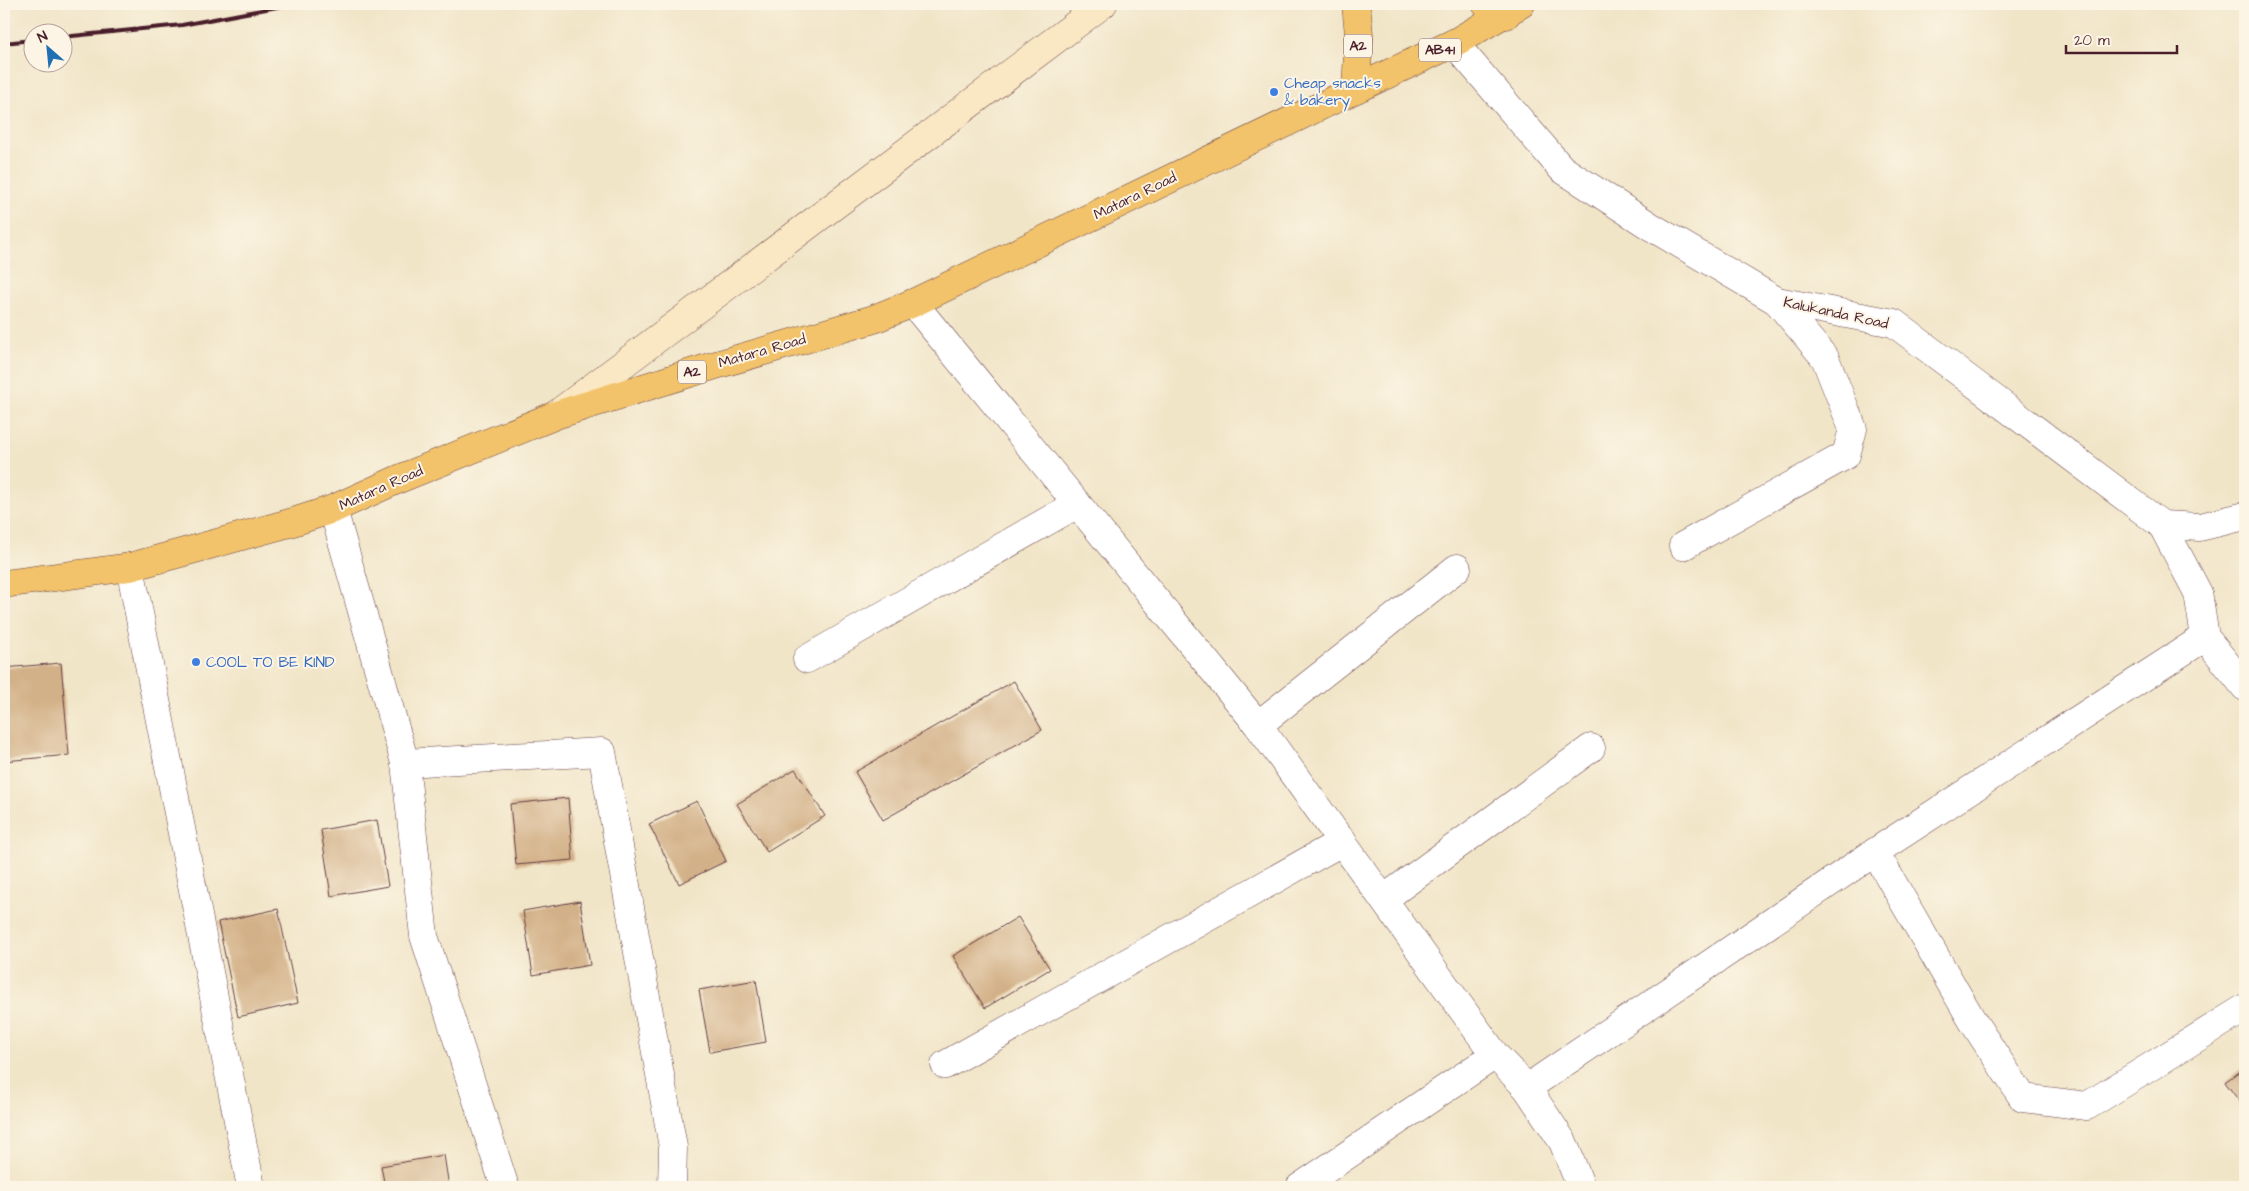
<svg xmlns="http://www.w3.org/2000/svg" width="2249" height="1191" viewBox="0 0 2249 1191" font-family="'Architects Daughter',sans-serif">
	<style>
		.building { fill: #d3b188 }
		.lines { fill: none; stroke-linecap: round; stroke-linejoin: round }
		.street-casing { stroke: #633d43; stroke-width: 29 }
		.secondary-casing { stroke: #633d43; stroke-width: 29 }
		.primary-casing { stroke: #633d43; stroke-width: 29 }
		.highway-casing { stroke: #633d43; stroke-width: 29 }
		.street { stroke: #fff; stroke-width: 28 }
		.secondary { stroke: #fae7c3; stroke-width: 28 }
		.primary { stroke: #f2c36a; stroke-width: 28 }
		.highway { stroke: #f2c36a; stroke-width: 28 }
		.rail { stroke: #4a1f2b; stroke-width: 4 }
		.shop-dot { fill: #3f7fe0; stroke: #fcf5e5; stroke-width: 2 }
		.labels { text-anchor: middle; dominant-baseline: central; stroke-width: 4; stroke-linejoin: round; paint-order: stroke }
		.shield { fill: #fcf5e5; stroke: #7f5f63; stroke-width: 1 }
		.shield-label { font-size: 14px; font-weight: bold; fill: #4a1f2b }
		.shop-label { font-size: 15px; fill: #366cbe; stroke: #fcf5e5; text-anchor: start }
		.street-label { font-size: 15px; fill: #4a1f2b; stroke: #fcf5e5 }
	</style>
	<rect width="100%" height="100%" fill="#fcf5e5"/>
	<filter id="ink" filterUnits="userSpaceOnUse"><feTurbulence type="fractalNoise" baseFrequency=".02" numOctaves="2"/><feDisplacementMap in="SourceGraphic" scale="10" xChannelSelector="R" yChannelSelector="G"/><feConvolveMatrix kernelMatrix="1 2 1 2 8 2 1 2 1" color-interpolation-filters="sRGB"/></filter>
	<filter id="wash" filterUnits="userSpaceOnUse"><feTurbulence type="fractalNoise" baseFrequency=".0096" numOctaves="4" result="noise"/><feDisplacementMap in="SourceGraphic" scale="20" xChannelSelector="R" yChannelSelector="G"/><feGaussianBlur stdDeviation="1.12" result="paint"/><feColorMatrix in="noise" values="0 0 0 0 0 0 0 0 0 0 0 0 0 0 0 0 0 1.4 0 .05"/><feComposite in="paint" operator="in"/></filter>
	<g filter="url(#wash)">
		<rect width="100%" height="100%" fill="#f1e5c8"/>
		<g id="blocks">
			<g class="building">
				<polygon points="61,663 69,755 4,761 4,668"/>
				<polygon points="1014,681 1042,730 883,820 855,772"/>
				<polygon points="795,769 825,816 767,852 737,804"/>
				<polygon points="568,798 573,860 516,865 510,804"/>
				<polygon points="697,801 726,861 679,884 649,824"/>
				<polygon points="377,820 388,886 331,896 321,830"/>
				<polygon points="580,901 590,965 533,975 523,911"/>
				<polygon points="278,909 298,1003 238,1017 218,922"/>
				<polygon points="1018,917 1050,969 985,1008 953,956"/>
				<polygon points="756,980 766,1042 710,1052 699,990"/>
				<polygon points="2245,1067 2245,1109 2225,1082"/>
				<polygon points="444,1155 449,1187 385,1187 381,1166"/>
			</g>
		</g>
	</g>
	<g filter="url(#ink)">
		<use href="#blocks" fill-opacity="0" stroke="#633d43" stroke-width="1"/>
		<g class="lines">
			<g class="street-casing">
				<g id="street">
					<polyline points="1454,43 1562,169 1650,226 1777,301 1894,323 2162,525 2200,527 2245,516"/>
					<polyline points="913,303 1258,725 1495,1055 1527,1088 1563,1142 1581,1187"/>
					<polyline points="333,509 405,763 424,936 505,1187"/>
					<polyline points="2162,525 2198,593 2205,637 2245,687"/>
					<polyline points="1683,546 1846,455 1853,429 1825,358 1777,301"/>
					<polyline points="130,567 251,1187"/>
					<polyline points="807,659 1077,504"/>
					<polyline points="1258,725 1457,568"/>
					<polyline points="405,763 602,752 673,1147 672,1187"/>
					<polyline points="1875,852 1972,1020 2023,1098 2087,1106 2245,1008"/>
					<polyline points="1385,898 1591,748"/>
					<polyline points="945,1065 1343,841"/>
					<polyline points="1527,1088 1875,852 2205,637"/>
					<polyline points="1300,1187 1495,1055"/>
				</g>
			</g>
			<g class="secondary-casing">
				<polyline id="secondary" points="558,413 1103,4"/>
			</g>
			<g class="primary-casing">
				<polyline id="primary" points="1356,89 1454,43 1521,4"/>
			</g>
			<g class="highway-casing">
				<g id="highway">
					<polyline points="1486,4 1506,15"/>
					<polyline points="4,584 130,567 293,522 333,509 399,479 556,415 716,365 874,319 913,303 1356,89 1359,34 1356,4"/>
				</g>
			</g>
			<use href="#street" class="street"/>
			<use href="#secondary" class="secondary"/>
			<use href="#primary" class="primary"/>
			<use href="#highway" class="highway"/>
			<g class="rail">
				<polyline points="62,37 182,25 293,4"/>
				<polyline points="4,43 32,40"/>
			</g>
		</g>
	</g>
	<g class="shop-dot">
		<circle cx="1274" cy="92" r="5"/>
		<circle cx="196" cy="662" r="5"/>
	</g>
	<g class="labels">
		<g class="shield">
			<rect x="1344" y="34.5" width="28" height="23" rx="4"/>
			<rect x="1419" y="38.5" width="42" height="23" rx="4"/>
			<rect x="678" y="360.5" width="28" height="23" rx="4"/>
		</g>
		<g class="shield-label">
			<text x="1358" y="46">A2</text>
			<text x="1440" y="50">AB41</text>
			<text x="692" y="372">A2</text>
		</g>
		<g class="shop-label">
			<text x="1284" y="83">Cheap snacks<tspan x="1284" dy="17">&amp; bakery</tspan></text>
			<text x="206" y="662">COOL TO BE KIND</text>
		</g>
		<g class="street-label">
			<text transform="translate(1135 196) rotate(-26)">Matara Road</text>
			<text transform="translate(1836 313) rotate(12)">Kalukanda Road</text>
			<text transform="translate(762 351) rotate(-16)">Matara Road</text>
			<text transform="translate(381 488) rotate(-24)">Matara Road</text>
		</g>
	</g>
	<rect width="2249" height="1191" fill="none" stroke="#fcf5e5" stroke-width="20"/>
	<g transform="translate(48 48) rotate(333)"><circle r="24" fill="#fcf5e5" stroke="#b59f9b"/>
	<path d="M0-4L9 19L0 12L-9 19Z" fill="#1f6fb2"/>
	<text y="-8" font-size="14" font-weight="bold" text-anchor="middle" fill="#4a1f2b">N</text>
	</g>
	<path d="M2066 45v8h111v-8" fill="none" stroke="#4a1f2b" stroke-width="2.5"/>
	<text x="2074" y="45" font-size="15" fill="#4a1f2b" stroke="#fcf5e5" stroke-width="4" paint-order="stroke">20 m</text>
</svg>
